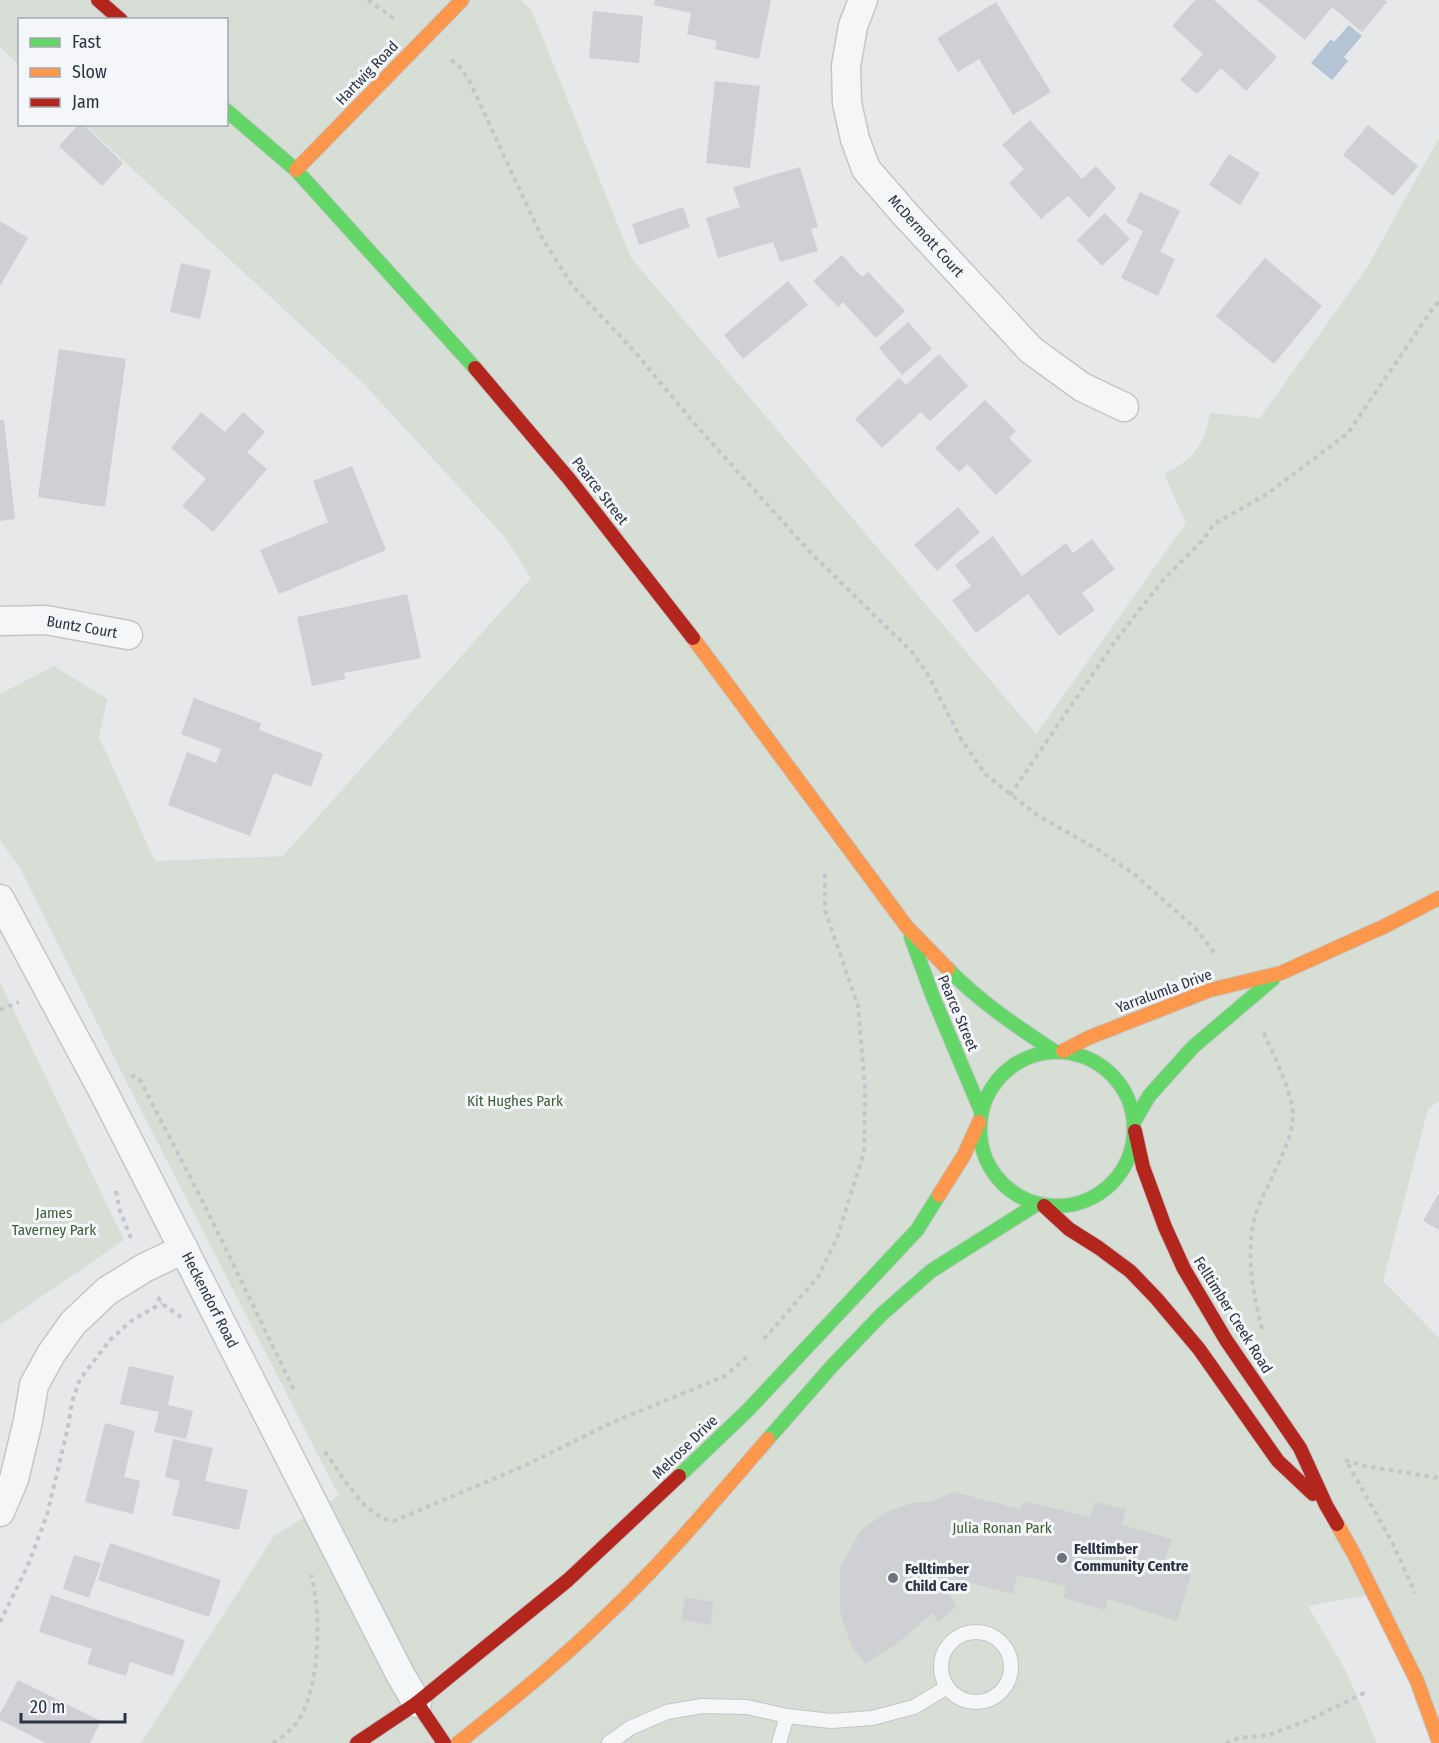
<svg xmlns="http://www.w3.org/2000/svg" width="1439" height="1743" viewBox="0 0 1439 1743" font-family="'Fira Sans Condensed',sans-serif">
	<style>
		.green { fill: #d6ded6 }
		.water { fill: #b4c4d5 }
		.building { fill: #ced0d3 }
		.lines { fill: none; stroke-linecap: round; stroke-linejoin: round }
		.lane-casing { stroke: #c4c6c8; stroke-width: 16 }
		.street-casing { stroke: #c4c6c8; stroke-width: 31 }
		.fast-casing { stroke: #c4c6c8; stroke-width: 16 }
		.slow-casing { stroke: #c4c6c8; stroke-width: 16 }
		.jam-casing { stroke: #c4c6c8; stroke-width: 16 }
		.path { stroke: #c5c6ca; stroke-width: 4; stroke-dasharray: 4.5 4.5; stroke-linecap: butt }
		.lane { stroke: #f5f6f7; stroke-width: 14 }
		.street { stroke: #f5f6f7; stroke-width: 28 }
		.fast { stroke: #63d668; stroke-width: 14 }
		.slow { stroke: #ff974d; stroke-width: 14 }
		.jam { stroke: #b3261e; stroke-width: 14 }
		.poi-dot { fill: #6c737f; stroke: #f4f6f9; stroke-width: 2 }
		.labels { text-anchor: middle; dominant-baseline: central; stroke-width: 6; stroke-linejoin: round; paint-order: stroke }
		.street-label { font-size: 15px; fill: #2b3445; stroke: #f4f6f9 }
		.park-label { font-size: 15px; fill: #3f6138; stroke: #f4f6f9 }
		.poi-label { font-size: 15px; font-weight: bold; fill: #2b3445; stroke: #f4f6f9; text-anchor: start }
	</style>
	<rect width="100%" height="100%" fill="#e6e8ea"/>
	<g class="green">
		<path d="M0 0H521L532 11 631 258 1036 734 1186 523 1164 474C1193 460 1205 444 1210 413L1260 418 1368 266 1439 138V1101L1428 1109 1383 1281 1439 1338V1719L1380 1593 1308 1606 1347 1673 1377 1743H141L274 1536 339 1496 125 1079 20 868 0 840V694L54 666 107 699 99 737 155 861 283 856 531 578 504 536 363 383 85 125 226 124V20H20L19 65 0 47Z"/>
		<polygon points="0,982 124,1240 0,1325"/>
	</g>
	<polygon class="water" points="1349,25 1362,36 1344,57 1348,61 1332,80 1311,63 1331,39 1334,42"/>
	<g class="building">
		<polygon points="655,0 771,0 759,59 715,49 717,41 687,34 691,13 654,5"/>
		<polygon points="1195,0 1214,0 1277,57 1246,91 1221,68 1197,94 1180,80 1203,54 1172,26"/>
		<polygon points="1257,0 1384,0 1387,2 1362,32 1332,7 1305,40"/>
		<polygon points="996,2 1051,92 1013,115 979,59 958,72 937,38"/>
		<polygon points="593,11 643,16 639,63 589,58"/>
		<polygon points="715,81 760,86 750,168 706,163"/>
		<polygon points="1030,120 1082,179 1096,166 1116,188 1089,218 1068,196 1041,219 1009,183 1024,169 1002,145"/>
		<polygon points="79,124 83,124 123,163 102,186 59,146"/>
		<polygon points="1368,125 1418,166 1393,196 1343,155"/>
		<polygon points="1229,154 1260,173 1240,205 1209,185"/>
		<polygon points="800,167 818,227 811,229 818,251 780,262 773,242 718,258 706,218 740,207 733,187"/>
		<polygon points="1140,192 1180,211 1160,252 1175,259 1158,296 1121,278 1143,231 1126,222"/>
		<polygon points="683,207 690,227 639,245 632,224"/>
		<polygon points="1105,213 1130,239 1102,266 1077,240"/>
		<polygon points="0,221 28,238 0,286"/>
		<polygon points="842,255 862,277 868,272 905,311 876,338 843,302 838,307 813,281"/>
		<polygon points="1265,258 1322,306 1274,364 1216,316"/>
		<polygon points="181,263 211,270 200,319 170,312"/>
		<polygon points="788,281 808,305 743,359 724,335"/>
		<polygon points="908,322 932,349 902,375 879,348"/>
		<polygon points="59,349 126,359 105,507 38,497"/>
		<polygon points="939,354 968,386 930,421 921,412 882,448 855,419 899,378 906,385"/>
		<polygon points="985,400 1016,431 1009,438 1032,461 996,495 967,464 959,472 935,448"/>
		<polygon points="201,412 225,432 243,412 265,432 247,452 267,469 213,532 182,506 206,479 171,448"/>
		<polygon points="0,420 4,420 15,519 0,521"/>
		<polygon points="352,466 386,550 279,594 260,550 328,522 313,481"/>
		<polygon points="958,507 980,532 937,571 914,545"/>
		<polygon points="993,536 1022,576 1066,543 1073,553 1092,539 1115,569 1082,593 1095,610 1059,636 1028,594 976,633 952,600 971,586 955,565"/>
		<polygon points="407,594 421,658 344,673 345,679 312,686 297,617"/>
		<polygon points="194,698 261,723 259,730 323,754 311,787 274,773 250,836 168,805 187,752 216,763 221,749 181,734"/>
		<polygon points="1439,1193 1439,1230 1423,1221"/>
		<polygon points="129,1366 174,1376 168,1405 193,1411 186,1439 154,1432 159,1412 120,1404"/>
		<polygon points="105,1423 135,1431 124,1477 140,1481 133,1514 85,1502"/>
		<polygon points="173,1439 213,1448 205,1481 248,1490 239,1530 172,1515 180,1481 165,1477"/>
		<polygon points="954,1492 1020,1509 1024,1501 1090,1517 1095,1502 1126,1509 1122,1525 1172,1539 1163,1567 1191,1575 1177,1621 1108,1599 1105,1610 1064,1598 1066,1586 1017,1575 1013,1594 956,1579 958,1586 949,1594 957,1606 938,1622 933,1613 895,1645 865,1664 852,1647 840,1613 840,1568 860,1531 886,1512 915,1502 931,1502"/>
		<polygon points="110,1543 221,1580 209,1617 98,1580"/>
		<polygon points="74,1555 101,1563 89,1598 63,1589"/>
		<polygon points="51,1595 185,1640 173,1676 130,1662 126,1676 87,1664 92,1649 39,1632"/>
		<polygon points="685,1597 714,1602 710,1625 681,1620"/>
		<polygon points="18,1680 101,1721 90,1743 46,1743 0,1720 0,1714"/>
	</g>
	<g class="lines">
		<g class="lane-casing">
			<g id="lane">
				<circle cx="976" cy="1667" r="35"/>
				<polyline points="609,1743 630,1728 667,1712 702,1706 747,1707 787,1716 831,1721 872,1718 914,1707 947,1687"/>
				<polyline points="779,1743 787,1716"/>
			</g>
		</g>
		<g class="street-casing">
			<g id="street">
				<polyline points="863,0 853,26 846,66 847,103 855,139 866,169 905,214 1031,350 1082,387 1124,407"/>
				<polyline points="0,621 46,620 128,635"/>
				<polyline points="0,899 103,1091 400,1674 417,1703"/>
				<polyline points="0,1512 14,1479 28,1421 34,1385 51,1354 73,1323 107,1291 144,1268 184,1249"/>
			</g>
		</g>
		<g class="fast-casing">
			<g id="fast">
				<polyline points="226,110 296,170 475,368"/>
				<polyline points="911,937 933,997 981,1111"/>
				<path d="M948 969C980 1002 1016 1026 1054 1051"/>
				<circle cx="1057" cy="1129" r="77"/>
				<polyline points="1135,1120 1149,1096 1193,1047 1273,979"/>
				<polyline points="768,1439 833,1365 882,1314 931,1271 1037,1204"/>
				<polyline points="679,1476 748,1410 917,1230 939,1195"/>
			</g>
		</g>
		<g class="slow-casing">
			<g id="slow">
				<polyline points="296,170 462,0"/>
				<polyline points="693,638 907,927 948,969"/>
				<polyline points="1063,1051 1088,1038 1210,990 1281,973 1385,926 1439,898"/>
				<polyline points="939,1195 964,1155 979,1122"/>
				<polyline points="1337,1524 1355,1556 1417,1681 1439,1742"/>
				<path d="M458 1743C508 1703 558 1663 604 1618 663 1563 715 1500 768 1439"/>
			</g>
		</g>
		<g class="jam-casing">
			<g id="jam">
				<polyline points="98,0 121,20"/>
				<polyline points="475,368 569,479 693,638"/>
				<polyline points="1135,1131 1143,1167 1165,1227 1184,1269 1226,1340 1300,1448 1326,1505 1337,1524"/>
				<polyline points="1044,1206 1069,1229 1099,1248 1130,1271 1156,1298 1199,1349 1278,1461 1313,1494"/>
				<polyline points="417,1703 444,1743"/>
				<polyline points="357,1743 417,1703 568,1580 679,1476"/>
			</g>
		</g>
		<g class="path">
			<polyline points="368,0 396,20"/>
			<polyline points="451,60 458,65 469,80 542,238 572,285 635,352 694,423 810,552 912,652 927,673 961,739 985,774 1037,815 1097,849 1134,874 1196,929 1216,955"/>
			<polyline points="1010,795 1116,640 1164,579 1202,541 1214,524 1267,494 1348,433 1433,308 1439,301"/>
			<polyline points="0,1010 19,1002"/>
			<polyline points="131,1077 134,1076 140,1080 204,1204 295,1392"/>
			<polyline points="116,1191 120,1211 131,1238"/>
			<polyline points="158,1297 161,1303 181,1317"/>
			<path d="M1262 1329C1253 1294 1246 1256 1254 1220 1257 1207 1264 1194 1270 1182 1279 1161 1292 1139 1293 1117 1294 1095 1272 1052 1263 1031"/>
			<polyline points="764,1339 818,1277 837,1238 864,1152 865,1089 858,1006 825,910 825,874"/>
			<path d="M325 1452C341 1474 366 1519 394 1521L526 1465 613 1422 725 1376 749 1355"/>
			<polyline points="1345,1460 1365,1466 1439,1478"/>
			<polyline points="1348,1464 1393,1544 1415,1593"/>
			<polyline points="0,1622 28,1565 47,1515 68,1427 72,1402 80,1379 110,1340 131,1321 162,1303"/>
			<path d="M273 1743C282 1737 292 1730 298 1721 320 1687 322 1614 311 1575"/>
			<polyline points="1226,1743 1239,1738 1269,1735 1311,1719 1366,1692"/>
		</g>
		<use href="#lane" class="lane"/>
		<use href="#street" class="street"/>
		<use href="#fast" class="fast"/>
		<use href="#slow" class="slow"/>
		<use href="#jam" class="jam"/>
	</g>
	<g class="poi-dot">
		<circle cx="1062" cy="1558" r="6"/>
		<circle cx="893" cy="1578" r="6"/>
	</g>
	<g class="labels">
		<g class="street-label">
			<text transform="translate(367 73) rotate(-46)">Hartwig Road</text>
			<text transform="translate(926 236) rotate(48)">McDermott Court</text>
			<text transform="translate(600 491) rotate(52)">Pearce Street</text>
			<text transform="translate(82 627) rotate(10)">Buntz Court</text>
			<text transform="translate(1164 991) rotate(-20)">Yarralumla Drive</text>
			<text transform="translate(958 1013) rotate(67)">Pearce Street</text>
			<text transform="translate(210 1300) rotate(63)">Heckendorf Road</text>
			<text transform="translate(1233 1315) rotate(58)">Felltimber Creek Road</text>
			<text transform="translate(685 1447) rotate(-44)">Melrose Drive</text>
		</g>
		<g class="park-label">
			<text x="515" y="1101">Kit Hughes Park</text>
			<text x="54" y="1213">James<tspan x="54" dy="17">Taverney Park</tspan></text>
			<text x="1002" y="1528">Julia Ronan Park</text>
		</g>
		<g class="poi-label">
			<text x="1074" y="1549">Felltimber<tspan x="1074" dy="17">Community Centre</tspan></text>
			<text x="905" y="1569">Felltimber<tspan x="905" dy="17">Child Care</tspan></text>
		</g>
	</g>
	<rect x="18" y="18" width="210" height="108" fill="#f4f6f9" stroke="#a4a8b1" stroke-width="1.5"/>
	<rect x="30" y="38" width="30" height="9" fill="#63d668" stroke="#a4a8b1" stroke-width="1.5"/>
	<text x="72" y="48" font-size="18" fill="#2b3445">Fast</text>
	<rect x="30" y="68" width="30" height="9" fill="#ff974d" stroke="#a4a8b1" stroke-width="1.5"/>
	<text x="72" y="78" font-size="18" fill="#2b3445">Slow</text>
	<rect x="30" y="98" width="30" height="9" fill="#b3261e" stroke="#a4a8b1" stroke-width="1.5"/>
	<text x="72" y="108" font-size="18" fill="#2b3445">Jam</text>
	<path d="M21 1713v9h104v-9" fill="none" stroke="#2b3445" stroke-width="3"/>
	<text x="30" y="1713" font-size="18" fill="#2b3445" stroke="#f4f6f9" stroke-width="4.5" paint-order="stroke">20 m</text>
</svg>
